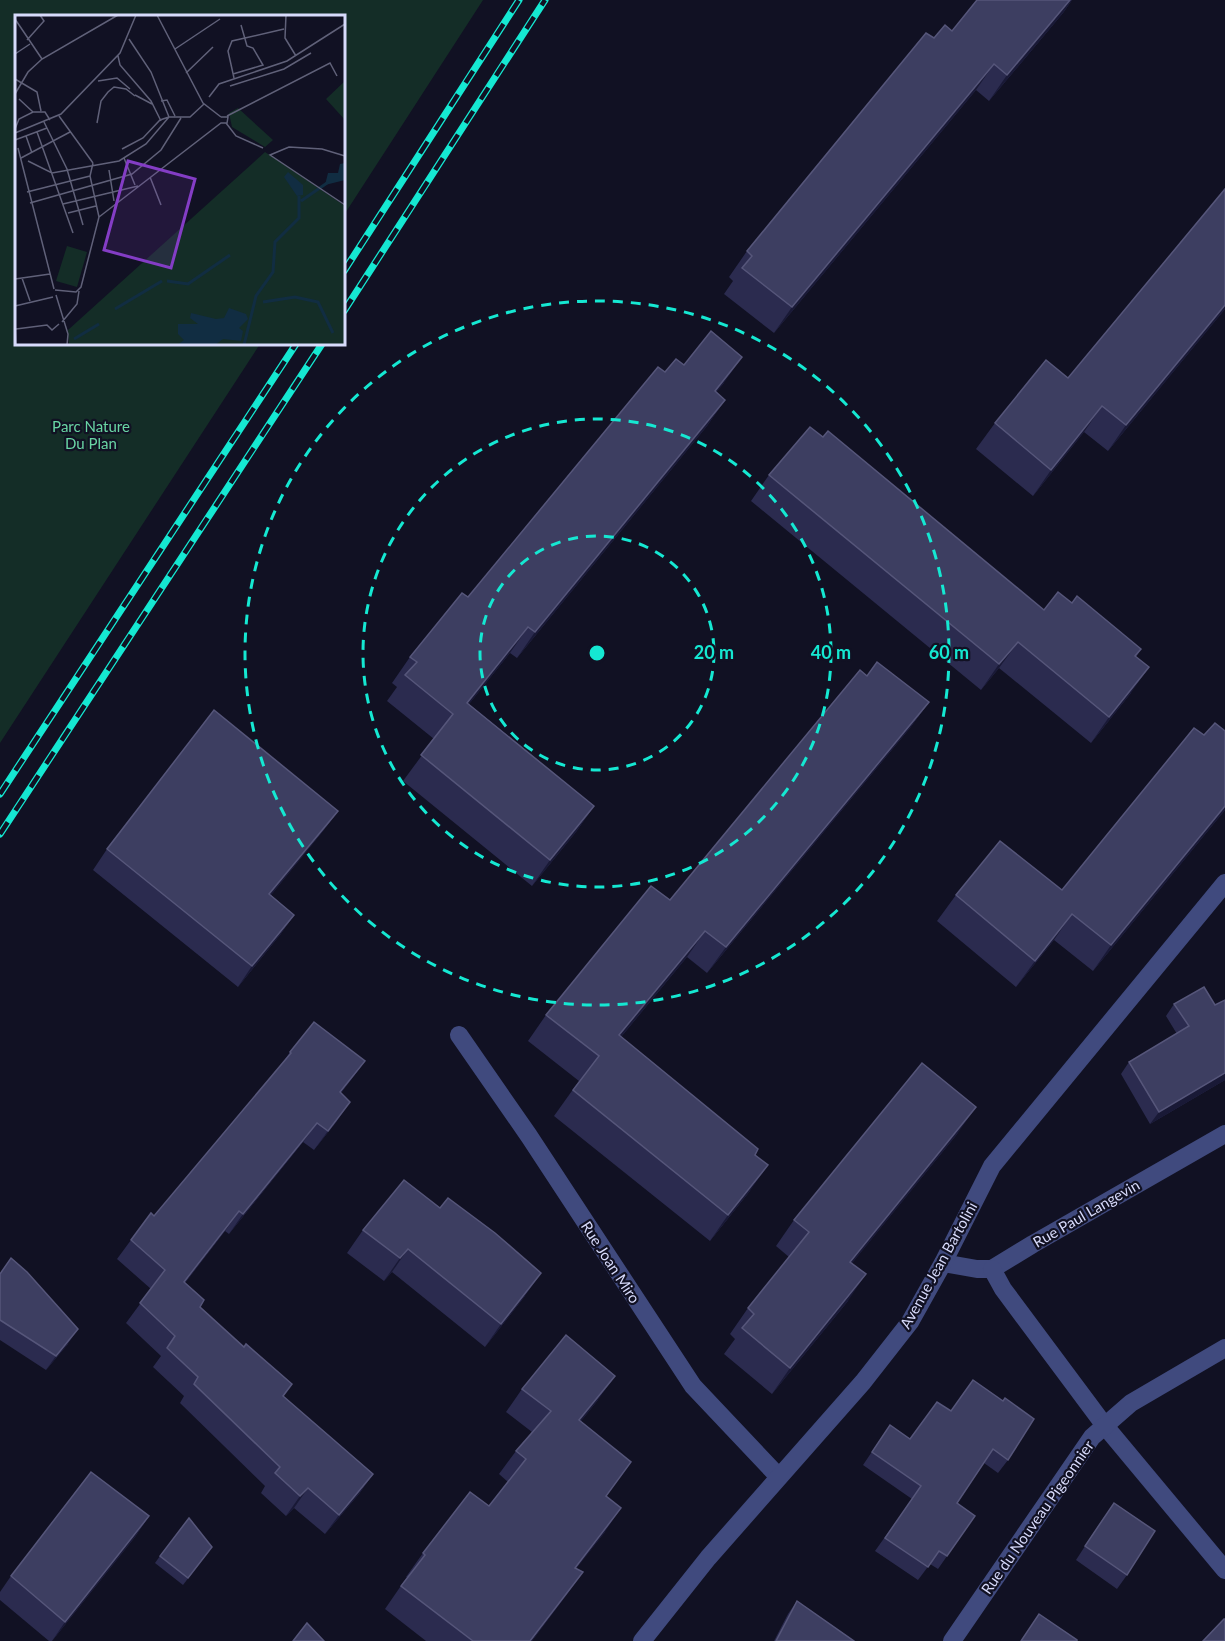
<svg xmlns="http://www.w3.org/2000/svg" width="1225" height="1641" viewBox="0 0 1225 1641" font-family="Lato,sans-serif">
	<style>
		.green { fill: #142d27 }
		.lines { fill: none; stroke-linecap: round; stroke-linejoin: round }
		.minor { stroke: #404a7e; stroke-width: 18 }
		.rail-casing { stroke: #15e8d2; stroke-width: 7 }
		.rail { stroke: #111123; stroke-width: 4.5; stroke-dasharray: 14; stroke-linecap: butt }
		.wall { fill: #2b2b4f }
		.shaded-wall { fill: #191936 }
		.building { fill: #3d3e61; stroke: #56567a; stroke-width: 1.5 }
		.ring { fill: none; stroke: #15e8d2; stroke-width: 3; stroke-dasharray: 10 8 }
		.labels { text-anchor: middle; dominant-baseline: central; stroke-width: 4.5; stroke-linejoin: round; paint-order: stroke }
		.park-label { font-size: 15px; fill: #69d5a4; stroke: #111123 }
		.street-label { font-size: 15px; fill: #d7dafb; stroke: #111123 }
		.inset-river { fill: none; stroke: #112d42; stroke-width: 3 }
		.inset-road { fill: none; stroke: #606179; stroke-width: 1.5 }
		.view { fill: #843dc5; fill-opacity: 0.15; stroke: #843dc5; stroke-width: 3 }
		.inset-edge { fill: none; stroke: #d7dafb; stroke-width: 3 }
		.centre { fill: #15e8d2; stroke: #111123; stroke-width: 3 }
		.ring-label { font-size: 18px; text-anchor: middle; font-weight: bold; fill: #15e8d2; stroke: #111123; stroke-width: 4.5; stroke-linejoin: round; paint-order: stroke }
	</style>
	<rect width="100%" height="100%" fill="#111123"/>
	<polygon class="green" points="0,0 483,0 344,215 344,16 16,16 16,344 260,344 0,743"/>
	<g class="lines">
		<g class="minor">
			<polyline points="459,1035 529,1136 693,1386 778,1476"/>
			<polyline points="943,1263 977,1269 992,1269 1033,1244 1225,1134"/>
			<polyline points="992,1269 1003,1289 1105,1426 1225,1570"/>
			<polyline points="642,1641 708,1558 863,1382 910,1322 943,1263 992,1166 1225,883"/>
			<polyline points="952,1641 1092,1437 1131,1403 1225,1348"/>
		</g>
		<g class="rail-casing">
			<g id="rail">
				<polyline points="344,271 519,0"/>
				<polyline points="344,311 545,0"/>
				<polyline points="0,794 296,344"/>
				<polyline points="0,834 322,344"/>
			</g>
		</g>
		<use href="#rail" class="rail"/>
	</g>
	<g class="wall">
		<polygon points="977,0 1072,0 1063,13 989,101 976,90 774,333 724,294 733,281 729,277 747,251 934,38 952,31"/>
		<polygon points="1225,189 1225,309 1108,451 1084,432 1033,496 976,449 995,423 1068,378"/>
		<polygon points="684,365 724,383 716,392 725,400 707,426 517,658 510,653 469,704 594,806 576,832 532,886 403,781 434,739 387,701 397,687 392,683 410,657 468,597"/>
		<polygon points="823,437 1044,610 1072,603 1141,649 1136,657 1131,693 1091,743 999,668 981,690 751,501 769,475"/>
		<polygon points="867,676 929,702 910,728 707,973 687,957 621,1037 755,1155 750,1191 710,1241 554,1116 579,1081 528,1041 546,1015 670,900"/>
		<polygon points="1225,731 1225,810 1093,971 1054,940 1016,987 937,921 956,895 1062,890 1204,735"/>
		<polygon points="338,811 323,831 271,895 294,915 280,935 238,987 93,870 107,849"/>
		<polygon points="1225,1000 1225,1080 1150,1124 1121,1074 1129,1062 1177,1034 1166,1016 1174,1004 1215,1005"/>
		<polygon points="290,1052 365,1061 341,1093 337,1121 314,1150 303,1142 229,1234 225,1231 185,1283 200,1307 283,1396 373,1474 359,1494 325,1534 294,1508 286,1516 261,1493 265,1486 180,1403 184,1396 153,1367 161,1356 126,1323 151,1289 117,1259 131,1240 154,1216 280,1067"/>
		<polygon points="958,1133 852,1263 848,1301 772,1394 724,1354 735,1339 730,1334 748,1308 789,1257 776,1246 794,1220"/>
		<polygon points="363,1230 525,1296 485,1347 392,1272 384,1281 347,1253"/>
		<polygon points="11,1258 68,1344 46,1370 0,1340 0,1273"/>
		<polygon points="522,1389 598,1400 581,1421 606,1497 605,1532 576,1568 583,1572 532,1641 426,1641 385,1609 407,1577 406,1577 423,1553 489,1506 508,1482 499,1474 516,1451 532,1432 506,1412"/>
		<polygon points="937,1402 1008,1460 998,1473 984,1463 957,1503 975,1516 938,1569 930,1564 918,1580 875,1551 912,1499 863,1465 890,1425 910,1439"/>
		<polygon points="149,1516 135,1537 52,1641 49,1641 0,1600 0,1592 11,1576"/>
		<polygon points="1104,1517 1127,1575 1117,1589 1076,1560"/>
		<polygon points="212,1547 183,1585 155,1563 160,1556"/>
		<polygon points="797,1601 854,1641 774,1641 788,1614"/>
	</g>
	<g class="shaded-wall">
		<polygon points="1070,0 1072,0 1063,13 989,101 1007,75"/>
		<polygon points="994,64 976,90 774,333 792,307"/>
		<polygon points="1225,305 1225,309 1108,451 1126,425"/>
		<polygon points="742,357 724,383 697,417 715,391"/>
		<polygon points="725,400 707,426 517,658 535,632"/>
		<polygon points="1102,406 1084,432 1033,496 1051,470"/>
		<polygon points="528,627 510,653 449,729 467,703"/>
		<polygon points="1018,642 999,668 981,690 999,664"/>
		<polygon points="1149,667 1131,693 1091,743 1109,717"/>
		<polygon points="929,702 910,728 707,973 726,947"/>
		<polygon points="594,806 576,832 532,886 550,860"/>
		<polygon points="1225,806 1225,810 1093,971 1111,945"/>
		<polygon points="338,811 323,831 255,915 269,894"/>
		<polygon points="1072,914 1054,940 1016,987 1035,961"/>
		<polygon points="294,915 280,935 238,987 252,966"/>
		<polygon points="705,931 687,957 601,1061 619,1035"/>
		<polygon points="365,1061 351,1080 326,1112 340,1092"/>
		<polygon points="1225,1073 1225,1080 1150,1124 1159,1112"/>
		<polygon points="350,1102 337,1121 314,1150 328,1131"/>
		<polygon points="976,1107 958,1133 832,1288 850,1262"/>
		<polygon points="317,1123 303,1142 229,1234 243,1214"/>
		<polygon points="768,1165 750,1191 710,1241 728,1215"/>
		<polygon points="239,1211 225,1231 171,1301 184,1282"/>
		<polygon points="408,1249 392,1272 384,1281 400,1258"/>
		<polygon points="541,1273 525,1296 485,1347 501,1324"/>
		<polygon points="866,1274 848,1301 772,1394 790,1368"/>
		<polygon points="78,1329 68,1344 46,1370 56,1356"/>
		<polygon points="615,1376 598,1400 563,1444 579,1420"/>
		<polygon points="373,1474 359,1494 325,1534 339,1515"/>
		<polygon points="308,1488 294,1508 286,1516 300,1496"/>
		<polygon points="621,1508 605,1532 559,1591 575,1568"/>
		<polygon points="149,1516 135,1537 52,1641 65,1622"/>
		<polygon points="583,1572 566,1596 532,1641 530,1641"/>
	</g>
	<g class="building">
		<polygon points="977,0 1070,0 1007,75 994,64 792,307 742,268 752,256 747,251 926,33 934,38 945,25 952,31"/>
		<polygon points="1225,189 1225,305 1126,425 1102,406 1051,470 995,423 1046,360 1068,378"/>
		<polygon points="711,331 742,357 715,391 725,400 535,632 528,627 467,703 594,806 550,860 421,755 453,714 405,675 417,662 410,657 462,593 468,597 658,367 665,372 676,359 684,365"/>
		<polygon points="810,427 823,437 828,431 1044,610 1058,592 1072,603 1077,596 1141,649 1135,656 1149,667 1109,717 1018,642 999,664 769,475"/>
		<polygon points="877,662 929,702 726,947 705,931 619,1035 758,1149 755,1155 768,1165 728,1215 573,1090 599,1056 546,1015 651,886 670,900 860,670 867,676"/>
		<polygon points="214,710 338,811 269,894 294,915 252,966 107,849"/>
		<polygon points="1215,723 1225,731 1225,806 1111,945 1072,914 1035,961 956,895 1000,841 1062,890 1194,728 1204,735"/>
		<polygon points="1204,987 1215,1005 1225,1000 1225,1073 1159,1112 1129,1062 1189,1026 1174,1004"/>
		<polygon points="314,1022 365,1061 340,1092 350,1102 328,1131 317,1123 243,1214 239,1211 184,1282 204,1300 200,1307 244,1347 246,1344 292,1384 283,1396 373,1474 339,1515 308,1488 300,1496 275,1473 280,1467 194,1384 198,1377 167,1348 175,1336 140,1303 165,1270 131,1240 151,1213 154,1216 291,1053 290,1052"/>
		<polygon points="922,1063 976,1107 850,1262 866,1274 790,1368 742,1328 754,1314 748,1308 809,1232 794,1220"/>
		<polygon points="404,1180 440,1208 448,1198 495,1233 541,1273 501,1324 408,1249 400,1258 363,1230"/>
		<polygon points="11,1258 27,1272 78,1329 56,1356 0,1320 0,1274"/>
		<polygon points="566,1335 615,1376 579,1420 631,1462 606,1496 621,1508 575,1568 583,1572 530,1641 473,1641 401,1586 425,1555 423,1553 470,1492 489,1506 526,1459 516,1451 551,1411 522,1389"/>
		<polygon points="973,1380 1003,1401 1005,1398 1034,1419 1008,1460 993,1449 957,1503 975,1516 947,1556 939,1551 928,1567 885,1538 921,1486 872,1452 890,1425 910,1439 937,1402 951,1411"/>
		<polygon points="91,1472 149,1516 65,1622 11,1576"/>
		<polygon points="1114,1503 1155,1531 1127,1575 1085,1546"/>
		<polygon points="189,1518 212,1547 188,1578 160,1556"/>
		<polygon points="797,1601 854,1641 776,1641"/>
		<polygon points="1039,1614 1077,1640 1077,1641 1021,1641"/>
		<polygon points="1224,1619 1225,1619 1225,1641 1203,1641"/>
		<polygon points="307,1623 324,1641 293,1641"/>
	</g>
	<g class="ring">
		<circle cx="597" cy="653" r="117"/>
		<circle cx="597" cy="653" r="234"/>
		<circle cx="597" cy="653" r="352"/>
	</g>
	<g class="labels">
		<g class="park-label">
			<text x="91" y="426">Parc Nature<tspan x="91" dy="17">Du Plan</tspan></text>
		</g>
		<g class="street-label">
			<text transform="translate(1086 1213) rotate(-30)">Rue Paul Langevin</text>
			<text transform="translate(611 1262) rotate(57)">Rue Joan Miro</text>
			<text transform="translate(938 1265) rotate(-61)">Avenue Jean Bartolini</text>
			<text transform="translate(1037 1517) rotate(-55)">Rue du Nouveau Pigeonnier</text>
		</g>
	</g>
	<g transform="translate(15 15)">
		<rect width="330" height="330" fill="#111123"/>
		<path d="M330 66V105L311 84ZM223 93 258 125 250 132 217 112 214 98ZM250 137 330 191V330H54L53 315ZM52 231 72 237 62 272 41 266Z" fill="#142d27"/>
		<path d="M330 148V165L310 170 313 158H323L325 149ZM273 157 288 170V180L282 181 269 162ZM214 293 231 299 233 304 224 313 228 316 226 326 208 324 200 330H162L169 325 163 319V309H183L175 303 176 298 201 304 209 303Z" fill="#112d42"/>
		<path class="inset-river" d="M286 186 312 168M152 266 173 269 215 240M248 287 280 282 303 287 318 318M100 294 147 266M59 324 84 309M229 330 241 281 258 257 260 227 284 203V181"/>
		<path class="inset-road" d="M142 0 188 88 206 102M271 0 270 23 281 41M0 4 27 44M12 25 29 6 25 0M160 34 205 4M0 39 15 29M103 41 105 50 136 86 146 106M171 58 198 32M218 59 248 50 238 33 232 31 226 10M219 63 213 36 217 26 269 14M0 64 22 77 26 96M83 66 102 63 115 74M215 71 269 54 296 38M0 79 13 57 27 44 103 0M120 80 137 89M194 82 204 69 272 46 330 9M4 84 18 97M146 86 152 85 160 101M44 101 78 148M212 101 315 48 322 61M29 107 52 154 68 210M82 108 86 86 93 77 99 72 111 74 120 81M211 108 221 121 248 133M0 114 4 104 18 97H30L35 105M22 117 58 218M0 118 46 99 105 38 121 0M11 121 17 138M0 125 32 113M3 133 39 274M107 134 128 123 145 105 154 102 136 57 114 24M330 141 307 134 274 132 255 140 330 190M6 143 55 117M109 143 120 170M13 146 37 158 104 146 131 129 154 102H175L189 89M94 155 99 186M135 162 146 190M12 177 75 161M15 188 117 159 146 135 166 103M48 189 123 171M53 198 81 191M84 202 206 108H212L213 102H206M7 263 15 286M0 264 35 259M40 275 61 277 66 272 84 202 75 161 78 148M41 280 53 319 52 330M0 291 38 282M0 307 1 330M47 307 62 289 64 276M1 314 32 310 37 315 44 309"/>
		<path class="view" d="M113 146 180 164 156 253 89 235Z"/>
		<rect width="330" height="330" class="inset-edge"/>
	</g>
	<circle cx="597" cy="653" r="9" class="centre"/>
	<g class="ring-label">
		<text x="714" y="659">20 m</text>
		<text x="831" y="659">40 m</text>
		<text x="949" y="659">60 m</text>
	</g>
</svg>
